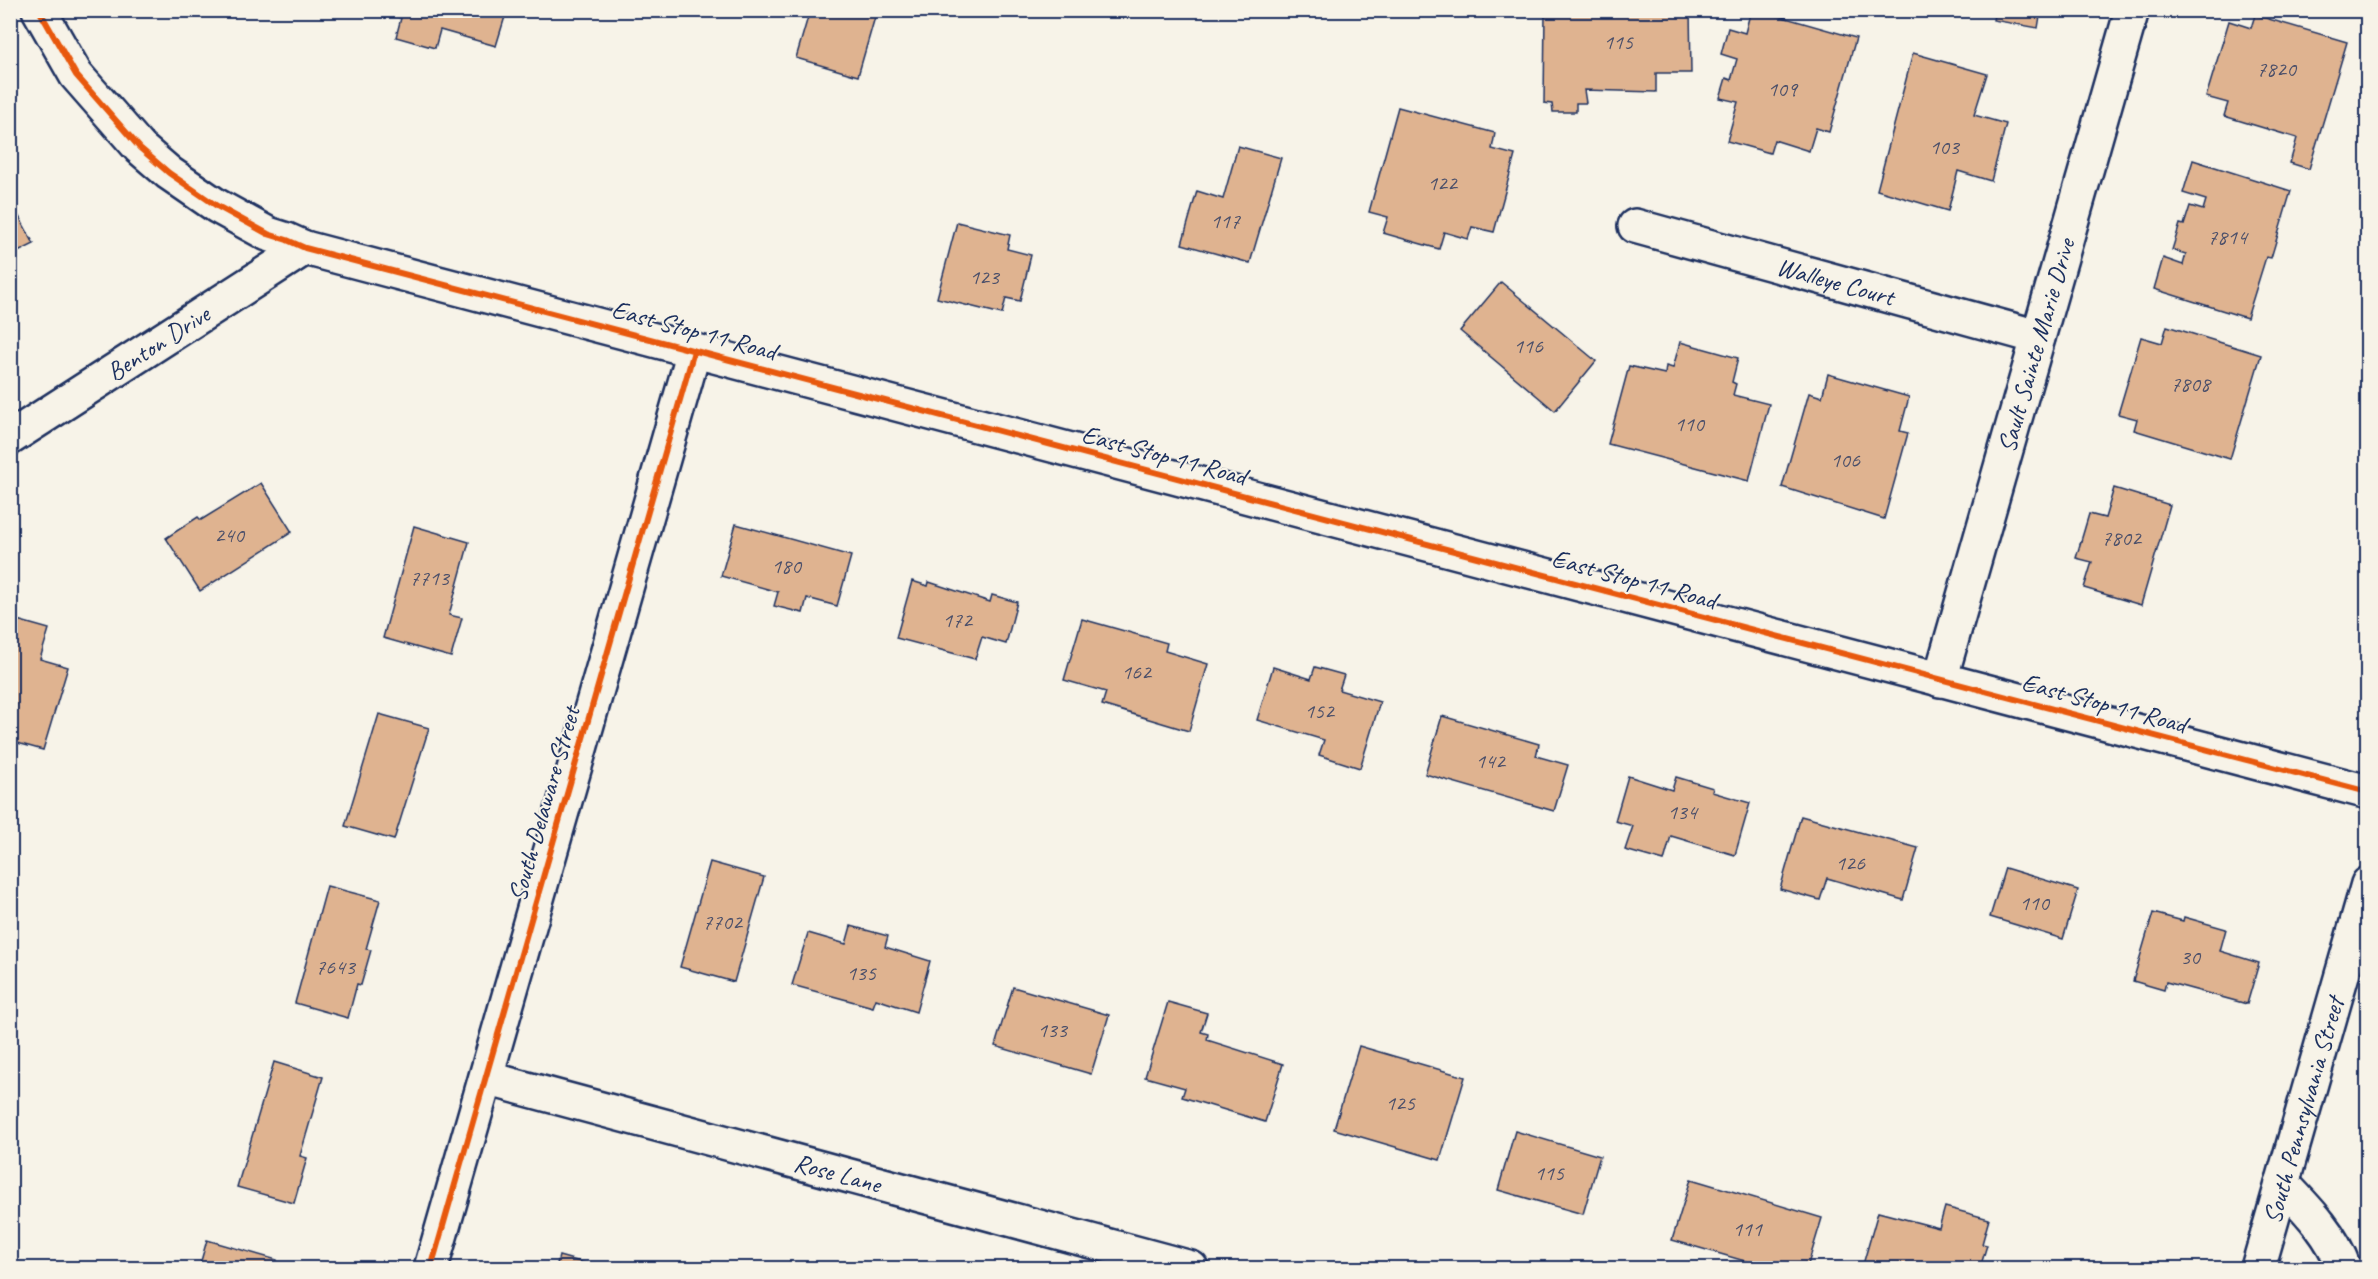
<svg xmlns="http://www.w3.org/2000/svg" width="2378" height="1279" viewBox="0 0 2378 1279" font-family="Caveat,sans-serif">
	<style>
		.building { fill: #dfb390; stroke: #1b2f5e; stroke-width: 1.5 }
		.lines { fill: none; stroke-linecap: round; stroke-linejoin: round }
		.minor-casing { stroke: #1b2f5e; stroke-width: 38 }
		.minor { stroke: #f7f3e8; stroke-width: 33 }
		.cycleway-casing { stroke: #f7f3e8; stroke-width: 10 }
		.cycleway { stroke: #e8590c; stroke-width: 6 }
		.labels { text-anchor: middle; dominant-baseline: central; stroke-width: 4.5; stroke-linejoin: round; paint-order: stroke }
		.number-label { font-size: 22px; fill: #4c506a }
		.street-label { font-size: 26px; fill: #1b2f5e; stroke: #f7f3e8 }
	</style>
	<rect width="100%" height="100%" fill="#f7f3e8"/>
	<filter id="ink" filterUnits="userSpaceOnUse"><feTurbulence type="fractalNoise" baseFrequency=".0167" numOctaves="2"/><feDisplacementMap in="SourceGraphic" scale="12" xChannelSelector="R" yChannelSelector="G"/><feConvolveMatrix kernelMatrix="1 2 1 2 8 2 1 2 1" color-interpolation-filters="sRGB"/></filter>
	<g filter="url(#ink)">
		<g class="building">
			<polygon points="382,10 507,10 496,46 440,30 435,48 396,37 401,18 381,13"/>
			<polygon points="810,10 877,10 858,76 796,58"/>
			<polygon points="1545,10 1690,10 1691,73 1656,73 1656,92 1584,90 1586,103 1576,103 1576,112 1553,112 1552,104 1544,103"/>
			<polygon points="1751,10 1758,10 1856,38 1829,132 1816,128 1809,151 1774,140 1770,153 1727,141 1738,102 1720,98 1726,78 1731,80 1737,59 1721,54 1728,28 1745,33"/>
			<polygon points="1995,10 2041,10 2038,28 1993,20"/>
			<polygon points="2255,15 2347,42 2309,169 2290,163 2297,138 2224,116 2228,103 2206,97 2229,21 2251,28"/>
			<polygon points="1913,53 1987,74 1974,115 2006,124 1991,181 1958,171 1948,211 1877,190"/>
			<polygon points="1398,107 1495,133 1492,149 1515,155 1494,232 1472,227 1468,239 1444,232 1439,249 1383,233 1388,217 1369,212"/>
			<polygon points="1238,146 1281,158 1250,263 1182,244 1197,191 1223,199"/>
			<polygon points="2193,160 2291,191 2271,258 2266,257 2247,318 2154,289 2163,258 2183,265 2186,254 2172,250 2180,224 2184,225 2190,206 2203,210 2206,200 2183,193"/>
			<polygon points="10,200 34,244 10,256"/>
			<polygon points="957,222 1010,235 1007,249 1031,255 1020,301 1006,298 1002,314 937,298"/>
			<polygon points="1501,282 1596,361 1555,411 1460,331"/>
			<polygon points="2167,326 2261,355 2230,459 2134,430 2137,419 2118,414 2141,337 2162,343"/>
			<polygon points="1680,342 1738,358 1732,382 1736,384 1733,395 1769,404 1749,481 1608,444 1629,366 1665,374 1666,366 1673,368"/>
			<polygon points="1828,374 1909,397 1900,431 1908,433 1884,519 1782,487 1809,393 1822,397"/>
			<polygon points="261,483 292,532 200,591 166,538 198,517 201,520"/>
			<polygon points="2114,488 2170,505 2141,605 2084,588 2092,562 2076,558 2089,514 2105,518"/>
			<polygon points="736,524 851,556 837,606 807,598 803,613 774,606 778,592 721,576"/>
			<polygon points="414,526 469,542 449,615 462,618 451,657 383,638"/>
			<polygon points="912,581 928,586 929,582 990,602 992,595 1017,602 1006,644 982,637 975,659 896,638"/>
			<polygon points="10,618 49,629 40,659 68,667 43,750 10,741"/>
			<polygon points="1082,619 1167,643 1165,651 1208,664 1189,731 1102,705 1106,692 1064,680"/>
			<polygon points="1273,667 1311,679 1315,667 1344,675 1339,690 1380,702 1360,768 1319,755 1324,740 1257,720"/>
			<polygon points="379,714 429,728 394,840 345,826"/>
			<polygon points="1442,716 1539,744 1536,756 1568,765 1554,811 1425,774"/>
			<polygon points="1628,776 1672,790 1676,777 1713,788 1712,792 1750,803 1735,855 1671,836 1664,861 1625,850 1633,826 1615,821"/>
			<polygon points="1801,816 1918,848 1903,900 1827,878 1820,900 1780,889"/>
			<polygon points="710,862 764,877 734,982 680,967"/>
			<polygon points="2005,868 2078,890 2063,939 1990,917"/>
			<polygon points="327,886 380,900 366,949 371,950 361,985 357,984 348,1018 295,1003"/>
			<polygon points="2153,913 2183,921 2184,917 2226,929 2220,951 2259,963 2247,1004 2166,982 2164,990 2133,981"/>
			<polygon points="851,926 888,936 885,947 930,961 916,1012 876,999 873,1007 792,985 808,933 846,944"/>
			<polygon points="1013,987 1109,1015 1091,1074 995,1046"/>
			<polygon points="1168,1002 1207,1013 1201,1032 1208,1034 1207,1040 1283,1064 1265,1122 1182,1097 1185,1088 1145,1077"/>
			<polygon points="1359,1046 1465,1077 1440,1160 1334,1129"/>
			<polygon points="274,1062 323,1077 300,1156 307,1158 294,1203 237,1187"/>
			<polygon points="1515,1131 1600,1156 1583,1214 1498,1190"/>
			<polygon points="1691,1179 1822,1218 1807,1268 1769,1268 1672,1240"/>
			<polygon points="1945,1207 1989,1219 1982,1244 1987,1245 1980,1268 1862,1268 1878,1212 1939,1228"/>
			<polygon points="207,1240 277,1260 275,1268 199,1268"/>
			<polygon points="559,1256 602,1268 556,1268"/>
		</g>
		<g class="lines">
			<g class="minor-casing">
				<g id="minor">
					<polyline points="39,10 76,75 140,148 169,173 217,206 268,234 287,240 305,248 2368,792"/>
					<path id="s1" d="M1635 226 2038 337"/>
					<path id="s2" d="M10 438 305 248"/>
					<path id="s3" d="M1940 680 2132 10"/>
					<path id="s4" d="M486 1078 1191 1268"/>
					<path d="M2282 1183C2307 1209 2332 1234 2344 1268"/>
					<polyline points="431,1268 694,351"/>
					<path id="s5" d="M2258 1268 2368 884"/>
				</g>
			</g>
			<use href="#minor" class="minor"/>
			<g class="cycleway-casing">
				<g id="cycleway">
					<polyline points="39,10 76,75 140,148 169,173 217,206 268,234 287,240 305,248 2368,792"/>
					<polyline points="431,1268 694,351"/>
				</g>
			</g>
			<use href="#cycleway" class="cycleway"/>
		</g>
	</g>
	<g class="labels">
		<g class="number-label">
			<text x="1618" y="42">115</text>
			<text x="2276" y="69">7820</text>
			<text x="1782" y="89">109</text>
			<text x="1944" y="147">103</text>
			<text x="1442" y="183">122</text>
			<text x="1225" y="221">117</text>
			<text x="2227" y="237">7814</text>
			<text x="984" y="277">123</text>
			<text x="1528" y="346">116</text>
			<text x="2190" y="384">7808</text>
			<text x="1689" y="424">110</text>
			<text x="1845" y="460">106</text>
			<text x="229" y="535">240</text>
			<text x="2121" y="538">7802</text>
			<text x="786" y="566">180</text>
			<text x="429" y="578">7713</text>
			<text x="957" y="620">172</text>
			<text x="1136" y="672">162</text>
			<text x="1319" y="711">152</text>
			<text x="1490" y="761">142</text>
			<text x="1682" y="812">134</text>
			<text x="1850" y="863">126</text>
			<text x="2034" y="903">110</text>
			<text x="722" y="922">7702</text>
			<text x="2190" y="957">30</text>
			<text x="335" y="967">7643</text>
			<text x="861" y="973">135</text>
			<text x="1052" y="1030">133</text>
			<text x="1400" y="1103">125</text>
			<text x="1549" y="1173">115</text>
			<text x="1747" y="1229">111</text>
		</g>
		<g class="street-label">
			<text stroke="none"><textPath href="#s1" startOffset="208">Walleye Court</textPath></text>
			<text transform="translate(694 330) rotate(15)">East Stop 11 Road</text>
			<text stroke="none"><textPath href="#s2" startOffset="176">Benton Drive</textPath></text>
			<text stroke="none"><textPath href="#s3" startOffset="348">Sault Sainte Marie Drive</textPath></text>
			<text transform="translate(1164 455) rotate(15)">East Stop 11 Road</text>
			<text transform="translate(1634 579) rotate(15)">East Stop 11 Road</text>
			<text transform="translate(2104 703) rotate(15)">East Stop 11 Road</text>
			<text transform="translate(544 804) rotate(-74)">South Delaware Street</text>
			<text stroke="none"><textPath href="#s5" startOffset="164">South Pennsylvania Street</textPath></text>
			<text stroke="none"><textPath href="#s4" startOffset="364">Rose Lane</textPath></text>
		</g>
	</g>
	<rect width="2378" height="1279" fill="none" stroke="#f7f3e8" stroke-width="36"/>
	<rect x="18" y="18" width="2342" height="1243" fill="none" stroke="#1b2f5e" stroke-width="2" filter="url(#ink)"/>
</svg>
